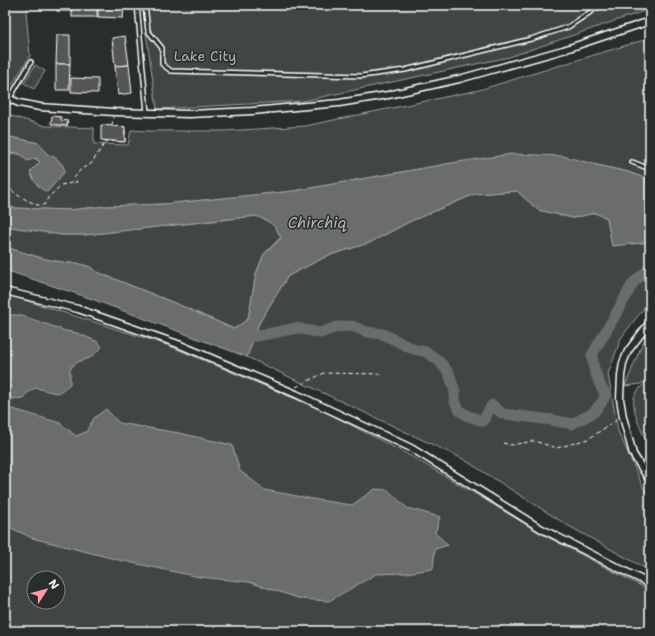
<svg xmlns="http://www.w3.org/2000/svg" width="655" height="636" viewBox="0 0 655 636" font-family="'Shantell Sans',sans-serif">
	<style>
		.green { fill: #414445; stroke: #a0a2a2; fill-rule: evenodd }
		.water { fill: #6a6c6d; stroke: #a6a7a7 }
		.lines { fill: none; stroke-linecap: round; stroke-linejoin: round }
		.river { stroke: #6a6c6d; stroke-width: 11 }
		.building { fill: #555758; stroke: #fff }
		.service-casing { stroke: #fff; stroke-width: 6 }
		.minor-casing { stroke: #fff; stroke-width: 9 }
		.path { stroke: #fff; stroke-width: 1; stroke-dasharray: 4 3; stroke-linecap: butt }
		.service { stroke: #2a2d2e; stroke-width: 3 }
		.minor { stroke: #2a2d2e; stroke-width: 6 }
		.labels { text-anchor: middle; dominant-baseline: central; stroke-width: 3; stroke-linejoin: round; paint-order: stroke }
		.park-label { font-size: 14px; fill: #b3b4b5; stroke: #2a2d2e }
		.water-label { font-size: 15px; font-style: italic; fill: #b4b6b6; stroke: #2a2d2e }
	</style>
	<rect width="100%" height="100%" fill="#2a2d2e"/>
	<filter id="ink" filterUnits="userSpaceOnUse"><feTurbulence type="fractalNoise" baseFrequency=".025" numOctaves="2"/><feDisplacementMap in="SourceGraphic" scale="8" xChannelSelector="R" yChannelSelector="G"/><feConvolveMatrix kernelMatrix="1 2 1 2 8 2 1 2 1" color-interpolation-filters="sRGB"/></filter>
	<g filter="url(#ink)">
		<g class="green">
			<polygon points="5,5 31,5 26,12 30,56 8,91 5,87"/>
			<polygon points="142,5 650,5 650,9 509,57 303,101 157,109"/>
			<path d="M650 38V180L628 172 597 165 458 162 294 191 164 204 107 206 69 210 14 208 5 205V154C14 152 33 156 40 162L30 172 47 192 60 177 64 171 63 166 60 162 54 157 47 155 39 143 5 136V114L45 126 94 128V144L128 145 131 130 148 131H225L305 126 479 90Z"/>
			<polygon points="35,65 45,71 34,89 24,83"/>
			<polygon points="517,191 538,210 573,218 595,213 607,218 612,246 650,242 650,300 621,338 608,374 618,431 645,491 650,499 650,571 567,525 463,459 247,357 259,323 288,276 327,256 369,243 411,221 475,194"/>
			<path d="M257 216C271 222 274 223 281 237L264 254 256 274 248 319 234 329 177 304 97 272 90 267 77 263H67L45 259 5 247V226L11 227 62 235H84Z"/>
			<path d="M5 294 167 345 324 411 407 454 479 496 540 533 647 589 650 592V631H5ZM34 578H58V602H34Z"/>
			<polygon points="650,335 650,377 641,384 625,386 643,342"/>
			<path d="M650 379V449C644 437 629 407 635 395 637 390 646 382 650 379Z"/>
		</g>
		<g class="water">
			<path d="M5 136 39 143 47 154 54 157 60 162 63 166 65 171 60 177 47 192C39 189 33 180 30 172L40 162 36 158 27 161C21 152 15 151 5 154Z"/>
			<path d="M512 154 563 156 597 165 628 172 650 180V242L612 246 607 218 595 213 573 218 538 210 517 191 475 194 411 221 369 243 327 256 288 276 259 323 247 357 89 298 5 270V247L45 259 67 263H77L90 267 97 272 177 304 234 329 248 319 256 274 264 254 281 238C275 224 270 222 256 216L84 235H62L11 227 5 226V205L14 208 69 210 107 206 164 204 294 191 458 162Z"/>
			<path d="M8 315H20L66 331 77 333 98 342 102 347 90 358 80 361 72 366 70 370V384L60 392 56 393 36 388C31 390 26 393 23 398L12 399 10 395 5 394V317Z"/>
			<polygon points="13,409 60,423 76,436 86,432 94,418 106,409 119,423 179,433 232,445 240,471 265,490 318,500 352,505 375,489 388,490 407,508 440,517 435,533 448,545 435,549 433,569 406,573 376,574 329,601 301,599 249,582 199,577 119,560 32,538 5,525 5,411"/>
		</g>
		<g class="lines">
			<polyline class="river" points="240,337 252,337 297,328 320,333 337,327 352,326 367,332 383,334 413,349 426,352 438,360 449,373 455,392 455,402 460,411 468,416 483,421 492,405 503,414 552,420 572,424 593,413 602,402 606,394 601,387 594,369 592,355 616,314 633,283 650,268"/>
		</g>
		<g class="building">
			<rect x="57" y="5" width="14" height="6"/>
			<rect x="72" y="5" width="25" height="12"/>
			<polygon points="98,5 124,5 123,18 98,17"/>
			<polygon points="57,35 70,35 70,64 56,64"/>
			<polygon points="125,36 129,65 115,66 112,38"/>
			<polygon points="56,64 70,64 69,90 56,90"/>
			<polygon points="129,65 132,93 118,95 115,66"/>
			<polygon points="71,78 98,79 98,93 71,92"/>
			<polygon points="52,116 61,117 61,120 68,121 67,126 51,124"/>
			<polygon points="101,125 125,127 125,142 101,140"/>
		</g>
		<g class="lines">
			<g class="service-casing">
				<g id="service">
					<polyline points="137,5 147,113"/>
					<polyline points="145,5 148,31 162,48 162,64 171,71 361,76 405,70 531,39 568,27 601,5"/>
					<polyline points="10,98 31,62"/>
					<polyline points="632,162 650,169"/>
				</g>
			</g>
			<g class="minor-casing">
				<g id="minor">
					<polyline points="5,97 19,103 40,107 114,112 190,114 252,111 339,103 388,95 459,79 563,50 650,21"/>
					<polyline points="5,291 78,309 178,344 296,394 411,448 540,528 650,584"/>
					<polyline points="650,322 628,351 623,363 621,376 620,399 623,417 633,454 650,481"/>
				</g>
			</g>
			<g class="path">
				<polyline points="5,189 10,189 19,196 37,205 44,205 48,198 61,185 77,182 74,178 81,169 91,164 106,141 125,142 125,127 112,126 113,117"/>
				<polyline points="296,387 324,373 383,374"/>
				<polyline points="503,443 511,445 534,441 557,448 588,439 617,420"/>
			</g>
			<use href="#service" class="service"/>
			<use href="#minor" class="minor"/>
		</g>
	</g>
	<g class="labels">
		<g class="park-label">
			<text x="205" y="56">Lake City</text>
		</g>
		<g class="water-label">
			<text x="317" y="223">Chirchiq</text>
		</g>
	</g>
	<rect width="655" height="636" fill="none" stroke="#2a2d2e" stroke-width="20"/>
	<rect x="10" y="10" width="635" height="616" fill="none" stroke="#fff" stroke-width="1.5" filter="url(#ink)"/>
	<g transform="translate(46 590) rotate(54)"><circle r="19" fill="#2a2d2e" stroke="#7f8182"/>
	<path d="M0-3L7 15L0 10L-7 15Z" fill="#ff9aa2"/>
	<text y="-6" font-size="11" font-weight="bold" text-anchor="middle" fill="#ffffff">N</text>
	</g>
</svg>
